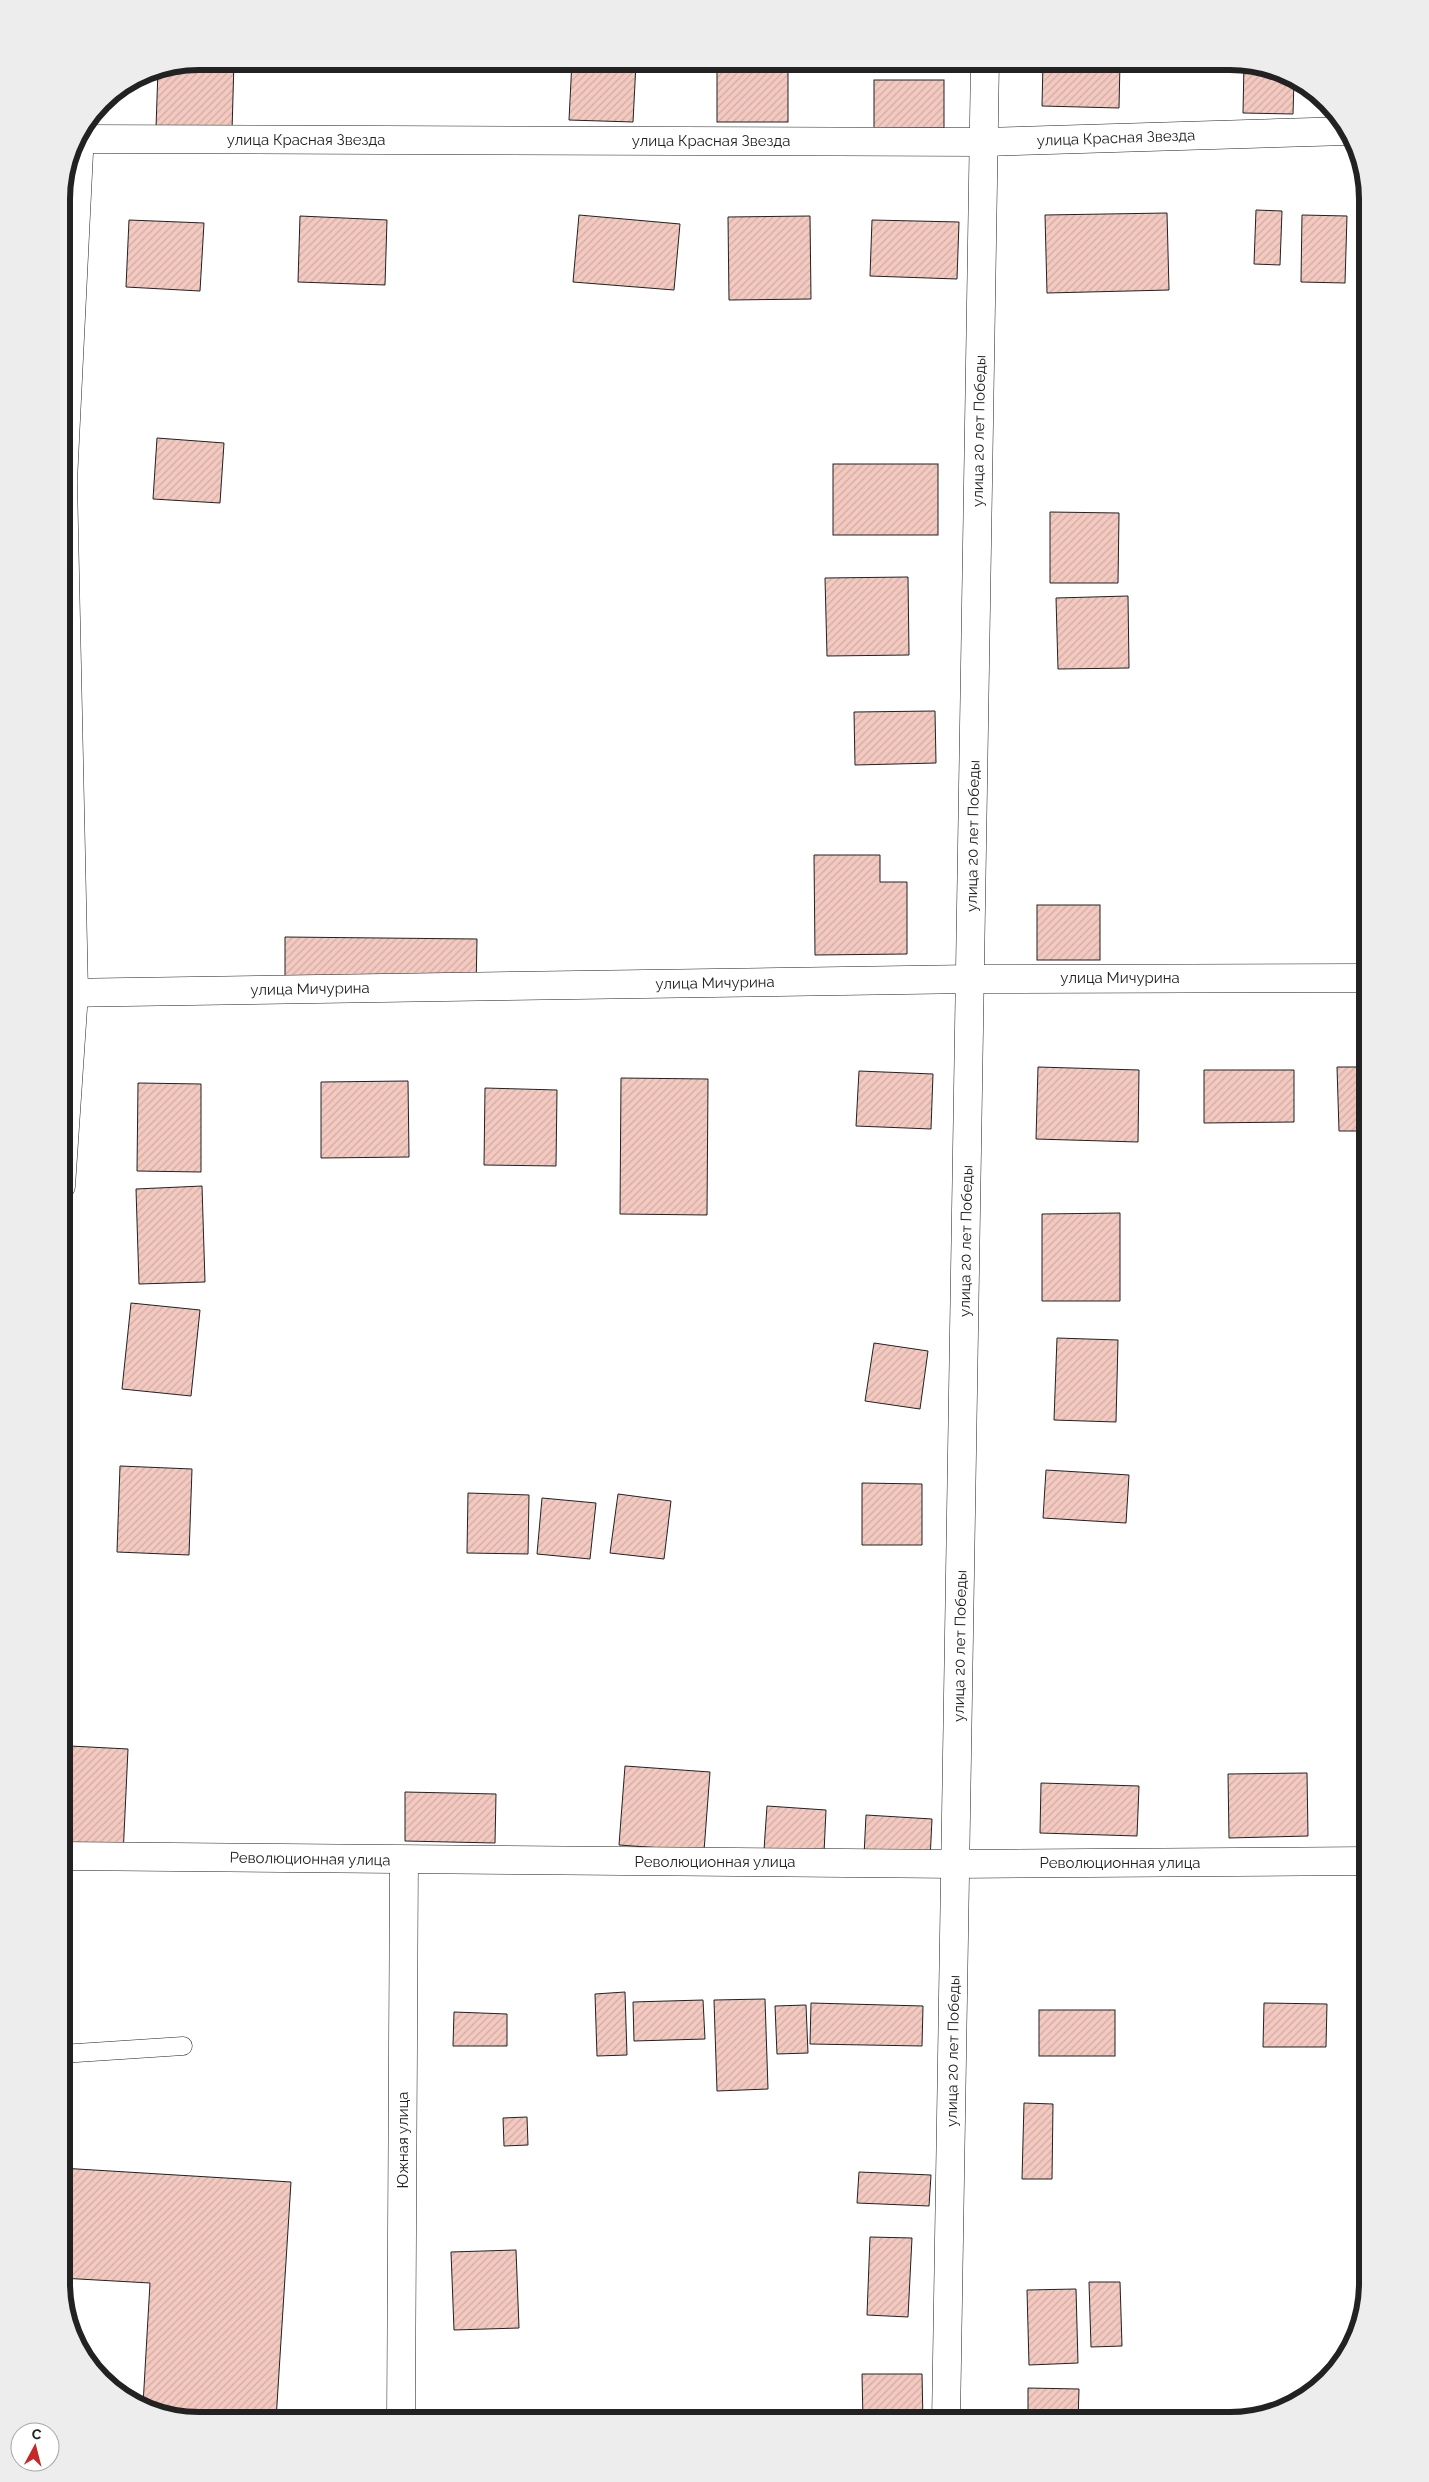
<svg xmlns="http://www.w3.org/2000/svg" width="1429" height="2482" viewBox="0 0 1429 2482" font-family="Raleway,sans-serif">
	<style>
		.building { fill: url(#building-hatch); stroke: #222 }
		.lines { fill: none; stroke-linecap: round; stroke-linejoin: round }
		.service-casing { stroke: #222; stroke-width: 19 }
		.minor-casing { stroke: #222; stroke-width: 29 }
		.service { stroke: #fff; stroke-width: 18 }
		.minor { stroke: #fff; stroke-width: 28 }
		.labels { text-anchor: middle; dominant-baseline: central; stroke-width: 4; stroke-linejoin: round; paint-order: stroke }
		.street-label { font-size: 15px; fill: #222; stroke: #fff }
		.rim { fill: none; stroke: #222; stroke-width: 6 }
	</style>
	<defs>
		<pattern id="building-hatch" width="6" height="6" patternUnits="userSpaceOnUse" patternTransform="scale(1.25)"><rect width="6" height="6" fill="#f3c9c0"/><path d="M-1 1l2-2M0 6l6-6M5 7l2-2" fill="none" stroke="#d0aca5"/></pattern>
	</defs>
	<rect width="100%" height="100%" fill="#fff"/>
	<g class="building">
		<polygon points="199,61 234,61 232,131 156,128 158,69"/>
		<polygon points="572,61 636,63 633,122 569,120"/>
		<rect x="717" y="61" width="71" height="61"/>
		<polygon points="1043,62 1120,62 1119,108 1042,106"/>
		<polygon points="1244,63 1294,80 1293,114 1243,113"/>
		<rect x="874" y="80" width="70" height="48"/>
		<polygon points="1256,210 1282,211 1280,265 1254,264"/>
		<polygon points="1167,213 1169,290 1047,293 1045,215"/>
		<polygon points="579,215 680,224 674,290 573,282"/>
		<polygon points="1302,215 1347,216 1345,283 1301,282"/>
		<polygon points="300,216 387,220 385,285 298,282"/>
		<polygon points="810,216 811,299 729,300 728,217"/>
		<polygon points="129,220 204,223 200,291 126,287"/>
		<polygon points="872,220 959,222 957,279 870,276"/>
		<polygon points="157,438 224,443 220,503 153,499"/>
		<rect x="833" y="464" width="105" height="71"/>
		<polygon points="1050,512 1119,513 1118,583 1050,583"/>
		<polygon points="908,577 909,655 827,656 825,578"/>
		<polygon points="1128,596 1129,668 1058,669 1056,598"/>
		<polygon points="935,711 936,763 855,765 854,712"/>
		<polygon points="814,855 880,855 880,882 907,882 907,954 815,955"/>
		<rect x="1037" y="905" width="63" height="55"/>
		<polygon points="285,937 477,939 476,989 285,987"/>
		<polygon points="1038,1067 1139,1070 1138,1142 1036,1139"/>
		<polygon points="1337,1067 1368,1067 1368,1131 1339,1131"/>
		<polygon points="1204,1070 1294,1070 1294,1122 1204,1123"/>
		<polygon points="859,1071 933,1074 931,1129 856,1126"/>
		<polygon points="621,1078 708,1079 707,1215 620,1214"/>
		<polygon points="408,1081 409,1157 321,1158 321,1082"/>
		<polygon points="138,1083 201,1084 201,1172 137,1171"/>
		<polygon points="485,1088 557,1090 556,1166 484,1165"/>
		<polygon points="202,1186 205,1282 139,1284 136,1189"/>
		<polygon points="1120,1213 1120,1301 1042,1301 1042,1214"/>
		<polygon points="131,1303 200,1310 191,1396 122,1389"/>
		<polygon points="1057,1338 1118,1340 1116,1422 1054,1420"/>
		<polygon points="874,1343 928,1351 920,1409 865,1401"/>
		<polygon points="120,1466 192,1469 189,1555 117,1552"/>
		<polygon points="1046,1470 1129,1475 1126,1523 1043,1518"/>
		<polygon points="862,1483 922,1484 922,1545 862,1545"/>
		<polygon points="468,1493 529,1495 528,1554 467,1553"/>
		<polygon points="618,1494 671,1501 664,1559 610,1553"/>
		<polygon points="542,1498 596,1503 590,1559 537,1554"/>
		<polygon points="70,1746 128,1749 123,1856 66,1853"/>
		<polygon points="625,1766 710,1772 704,1851 619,1845"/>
		<polygon points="1307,1773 1308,1836 1229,1838 1228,1774"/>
		<polygon points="1041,1783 1139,1786 1137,1836 1040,1833"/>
		<polygon points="405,1792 496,1794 495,1843 405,1841"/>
		<polygon points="767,1806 826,1810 824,1853 764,1850"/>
		<polygon points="866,1815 932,1819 930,1860 864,1856"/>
		<polygon points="625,1992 627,2055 597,2056 595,1994"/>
		<polygon points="765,1999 768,2089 717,2091 714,2000"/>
		<polygon points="703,2000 705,2039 634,2041 633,2002"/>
		<polygon points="811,2003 923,2006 922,2046 810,2044"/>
		<polygon points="1264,2003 1327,2004 1326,2047 1263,2047"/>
		<polygon points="806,2005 808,2053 777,2054 775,2006"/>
		<rect x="1039" y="2010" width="76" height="46"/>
		<polygon points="454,2012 507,2014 507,2046 453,2046"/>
		<polygon points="1024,2103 1053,2104 1052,2179 1022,2179"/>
		<polygon points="527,2117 528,2145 504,2146 503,2118"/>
		<polygon points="61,2168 291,2182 276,2420 190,2420 143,2405 150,2283 61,2278"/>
		<polygon points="859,2172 931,2175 929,2206 857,2203"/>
		<polygon points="870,2237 912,2238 908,2317 867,2315"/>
		<polygon points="516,2250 519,2328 454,2330 451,2252"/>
		<polygon points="1089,2282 1120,2282 1122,2346 1091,2347"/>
		<polygon points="1076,2289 1078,2363 1029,2365 1027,2290"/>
		<polygon points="862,2374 922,2374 923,2421 863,2421"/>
		<polygon points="1028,2388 1079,2389 1078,2421 1028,2421"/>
	</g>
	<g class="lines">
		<g class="service-casing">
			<polyline id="service" points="61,2054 183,2046"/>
		</g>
		<g class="minor-casing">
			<g id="minor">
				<polyline points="75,139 984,142 1347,131"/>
				<polyline points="61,993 971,979 1368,978"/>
				<polyline points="61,1186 74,993 63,481 80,132"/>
				<polyline points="61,1856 956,1864 1368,1861"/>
				<polyline points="401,2421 404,1860"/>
				<polyline points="946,2421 985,61"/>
			</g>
		</g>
		<use href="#service" class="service"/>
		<use href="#minor" class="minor"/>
	</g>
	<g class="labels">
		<g class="street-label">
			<text transform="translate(1116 138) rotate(-2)">улица Красная Звезда</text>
			<text x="306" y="140">улица Красная Звезда</text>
			<text x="711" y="141">улица Красная Звезда</text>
			<text transform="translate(979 431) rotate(-89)">улица 20 лет Победы</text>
			<text transform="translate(973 836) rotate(-89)">улица 20 лет Победы</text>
			<text x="1120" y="978">улица Мичурина</text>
			<text transform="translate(715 983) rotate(-1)">улица Мичурина</text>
			<text transform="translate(310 989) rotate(-1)">улица Мичурина</text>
			<text transform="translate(966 1241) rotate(-89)">улица 20 лет Победы</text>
			<text transform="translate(960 1646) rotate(-89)">улица 20 лет Победы</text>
			<text transform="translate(310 1859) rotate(1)">Революционная улица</text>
			<text x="715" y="1862">Революционная улица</text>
			<text x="1120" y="1863">Революционная улица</text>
			<text transform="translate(953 2051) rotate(-89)">улица 20 лет Победы</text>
			<text transform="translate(403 2140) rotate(-90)">Южная улица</text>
		</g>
	</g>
	<path d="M0 0H1429V2482H0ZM199 70H1230A129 129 0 0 1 1359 199V2283A129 129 0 0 1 1230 2412H199A129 129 0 0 1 70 2283V199A129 129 0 0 1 199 70Z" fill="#ededed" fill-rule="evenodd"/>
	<path class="rim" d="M199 70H1230A129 129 0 0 1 1359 199V2283A129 129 0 0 1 1230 2412H199A129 129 0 0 1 70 2283V199A129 129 0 0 1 199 70Z"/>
	<g transform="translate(35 2447) rotate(7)"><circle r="24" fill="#ffffff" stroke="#a7a7a7"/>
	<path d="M0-4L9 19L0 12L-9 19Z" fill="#c62828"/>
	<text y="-8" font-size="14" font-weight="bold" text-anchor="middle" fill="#222222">С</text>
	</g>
</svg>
